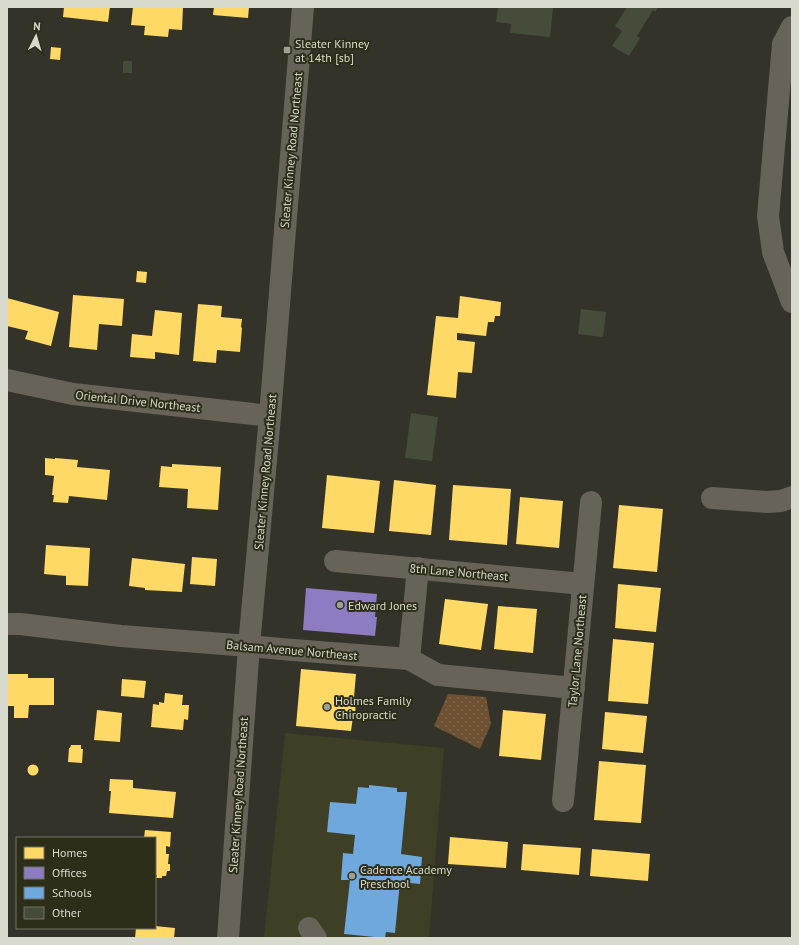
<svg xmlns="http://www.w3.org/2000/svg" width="799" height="945" viewBox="0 0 799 945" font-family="'PT Sans',sans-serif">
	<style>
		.built { fill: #3f3f26 }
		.park { fill: url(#park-dots) }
		.homes { fill: #ffd966 }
		.offices { fill: #8e7cc3 }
		.schools { fill: #6fa8dc }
		.building { fill: #464c3a }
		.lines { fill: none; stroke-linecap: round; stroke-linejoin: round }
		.minor { stroke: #676358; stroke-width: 22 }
		.poi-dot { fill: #9fa094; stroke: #2d2e1a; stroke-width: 1.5 }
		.labels { text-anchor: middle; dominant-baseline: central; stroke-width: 4; stroke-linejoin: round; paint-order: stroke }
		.poi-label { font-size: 12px; fill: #d9dace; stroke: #2d2e1a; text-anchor: start }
		.street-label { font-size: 12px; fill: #d9dace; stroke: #2d2e1a }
	</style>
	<defs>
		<pattern id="park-dots" width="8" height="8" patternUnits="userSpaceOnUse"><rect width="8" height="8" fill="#6e5032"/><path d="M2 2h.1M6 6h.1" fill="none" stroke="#82694e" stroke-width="1.8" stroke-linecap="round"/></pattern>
	</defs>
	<rect width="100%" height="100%" fill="#333329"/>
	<polygon class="built" points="285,733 444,748 429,938 264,938"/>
	<polygon class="park" points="448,694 486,697 491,724 480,749 434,726"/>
	<g class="homes">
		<polygon points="64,7 110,7 108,22 63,17"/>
		<polygon points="133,7 183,7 182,30 169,29 168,37 144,35 145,26 131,25"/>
		<polygon points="214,7 249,7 248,18 213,15"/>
		<polygon points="51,47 61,48 60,60 50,59"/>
		<polygon points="137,271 147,272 146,283 136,282"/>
		<polygon points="73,295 124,299 122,326 99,324 97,350 69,347"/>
		<polygon points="460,296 501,302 500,316 495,316 494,322 488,322 486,336 457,333 457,340 475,342 472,373 458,372 456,398 427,395 436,316 458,318"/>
		<polygon points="7,298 59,312 51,346 25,339 28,331 7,326"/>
		<polygon points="198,304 222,306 221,317 242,319 241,327 242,328 240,352 217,350 216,363 193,361"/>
		<polygon points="155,310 182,313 179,355 155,352 155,359 130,357 132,334 152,336"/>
		<polygon points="45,458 55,459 55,458 78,460 77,467 110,470 107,500 69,496 68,503 53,502 54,495 52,495 54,476 45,475"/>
		<polygon points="172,464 221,467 218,510 187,508 188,489 159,487 161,466 172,467"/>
		<polygon points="327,475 380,481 374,533 322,528"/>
		<polygon points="394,480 436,485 431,535 389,531"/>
		<polygon points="453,485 511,489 507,545 449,540"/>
		<polygon points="520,497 563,501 559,548 516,544"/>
		<polygon points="619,505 663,509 657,572 613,568"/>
		<polygon points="46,545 90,548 88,586 66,585 66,576 44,574"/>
		<polygon points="192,557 217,559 215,586 190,584"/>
		<polygon points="132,558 185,564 182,592 145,590 145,588 129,586"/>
		<polygon points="618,584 661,588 656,632 615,628"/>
		<polygon points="445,599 488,604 481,650 439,644"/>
		<polygon points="498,606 537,609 533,653 494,649"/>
		<polygon points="613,639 654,643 648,704 608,701"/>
		<polygon points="301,669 356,674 354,697 356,697 355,717 353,717 351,731 296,726"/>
		<polygon points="7,674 28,674 28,678 54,678 54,705 29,705 28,718 14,718 14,706 7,706"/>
		<polygon points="122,679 146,681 144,698 121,696"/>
		<polygon points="165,693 183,695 182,705 189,705 188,720 184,719 183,730 151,727 153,704 159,705 159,702 164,703"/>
		<polygon points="97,710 122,713 120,742 94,740"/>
		<polygon points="503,710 546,714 541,760 499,756"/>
		<polygon points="605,712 647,716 643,753 602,749"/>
		<polygon points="71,745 81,745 81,749 83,749 82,763 68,762 69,748 70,748"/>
		<polygon points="599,761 646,765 641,823 594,820"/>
		<circle cx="33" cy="770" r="5.5"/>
		<polygon points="110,779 133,780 133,788 176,792 173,818 109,813 111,791 109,791"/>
		<polygon points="145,830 171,832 170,847 166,846 166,854 169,854 168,864 170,864 170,871 167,871 166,876 162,876 162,878 156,878 157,875 155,875 155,838 144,838"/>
		<polygon points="450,837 508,842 506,868 448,864"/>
		<polygon points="523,844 581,848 579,875 521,870"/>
		<polygon points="592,849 650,854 648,881 590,876"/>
		<polygon points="155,926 175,928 174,938 135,938 136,928 155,928"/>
	</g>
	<polygon class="offices" points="306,588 377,594 375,617 377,617 375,636 303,630"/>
	<polygon class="schools" points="369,785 397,788 397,792 407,792 401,854 422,857 420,884 400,882 395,933 386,932 385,938 344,934 350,880 341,880 343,853 353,854 355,835 327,832 330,802 356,804 358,787 369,788"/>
	<g class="building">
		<polygon points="498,7 543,7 553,8 550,37 510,33 511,24 496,22"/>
		<polygon points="627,7 658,7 655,12 653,10 637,36 640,38 629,56 612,46 622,31 615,26"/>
		<rect x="123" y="61" width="9" height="12"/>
		<polygon points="581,309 606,312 603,337 578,334"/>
		<polygon points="411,413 438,417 432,461 405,458"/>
	</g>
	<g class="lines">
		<g class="minor">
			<polyline points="792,27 783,44 768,216 773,252 792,302"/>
			<polyline points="7,380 73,394 270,416"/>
			<polyline points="712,498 767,502 781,501 792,497"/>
			<polyline points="335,561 583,584"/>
			<polyline points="7,624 20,624 121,636 249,646 293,650 409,659 438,675 574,688"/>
			<polyline points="409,659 418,568"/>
			<polyline points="563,801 591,502"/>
			<polyline points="309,928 316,938"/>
			<polyline points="228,938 249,646 270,416 303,7"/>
		</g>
	</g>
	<g class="poi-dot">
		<rect x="283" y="46" width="8" height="8" rx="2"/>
		<circle cx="340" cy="605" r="4"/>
		<circle cx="327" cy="707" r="4"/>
		<circle cx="352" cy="876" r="4"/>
	</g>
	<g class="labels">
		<g class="poi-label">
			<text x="295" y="43">Sleater Kinney<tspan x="295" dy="14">at 14th [sb]</tspan></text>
			<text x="348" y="605">Edward Jones</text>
			<text x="335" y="700">Holmes Family<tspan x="335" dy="14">Chiropractic</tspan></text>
			<text x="360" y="869">Cadence Academy<tspan x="360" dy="14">Preschool</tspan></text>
		</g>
		<g class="street-label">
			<text transform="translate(291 150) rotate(-85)">Sleater Kinney Road Northeast</text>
			<text transform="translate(138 401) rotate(6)">Oriental Drive Northeast</text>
			<text transform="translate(265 472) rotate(-85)">Sleater Kinney Road Northeast</text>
			<text transform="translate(459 572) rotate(5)">8th Lane Northeast</text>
			<text transform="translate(292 650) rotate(5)">Balsam Avenue Northeast</text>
			<text transform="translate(577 651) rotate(-85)">Taylor Lane Northeast</text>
			<text transform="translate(238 795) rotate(-86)">Sleater Kinney Road Northeast</text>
		</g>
	</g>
	<rect width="799" height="945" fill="none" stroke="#d9dace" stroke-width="16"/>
	<rect x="16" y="837" width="140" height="92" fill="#2d2e1a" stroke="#727362"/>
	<rect x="24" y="847" width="20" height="12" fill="#ffd966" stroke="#727362"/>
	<text x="52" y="857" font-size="12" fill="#d9dace">Homes</text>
	<rect x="24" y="867" width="20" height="12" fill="#8e7cc3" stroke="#727362"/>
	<text x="52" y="877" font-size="12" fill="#d9dace">Offices</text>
	<rect x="24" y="887" width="20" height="12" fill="#6fa8dc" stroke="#727362"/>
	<text x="52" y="897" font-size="12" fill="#d9dace">Schools</text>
	<rect x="24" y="907" width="20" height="12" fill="#464c3a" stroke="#727362"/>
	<text x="52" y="917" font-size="12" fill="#d9dace">Other</text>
	<g transform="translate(36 36) rotate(5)" stroke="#2d2e1a" stroke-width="3" paint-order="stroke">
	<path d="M0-3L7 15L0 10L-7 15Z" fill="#d9dace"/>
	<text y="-6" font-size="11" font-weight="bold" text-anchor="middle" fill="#d9dace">N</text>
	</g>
</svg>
